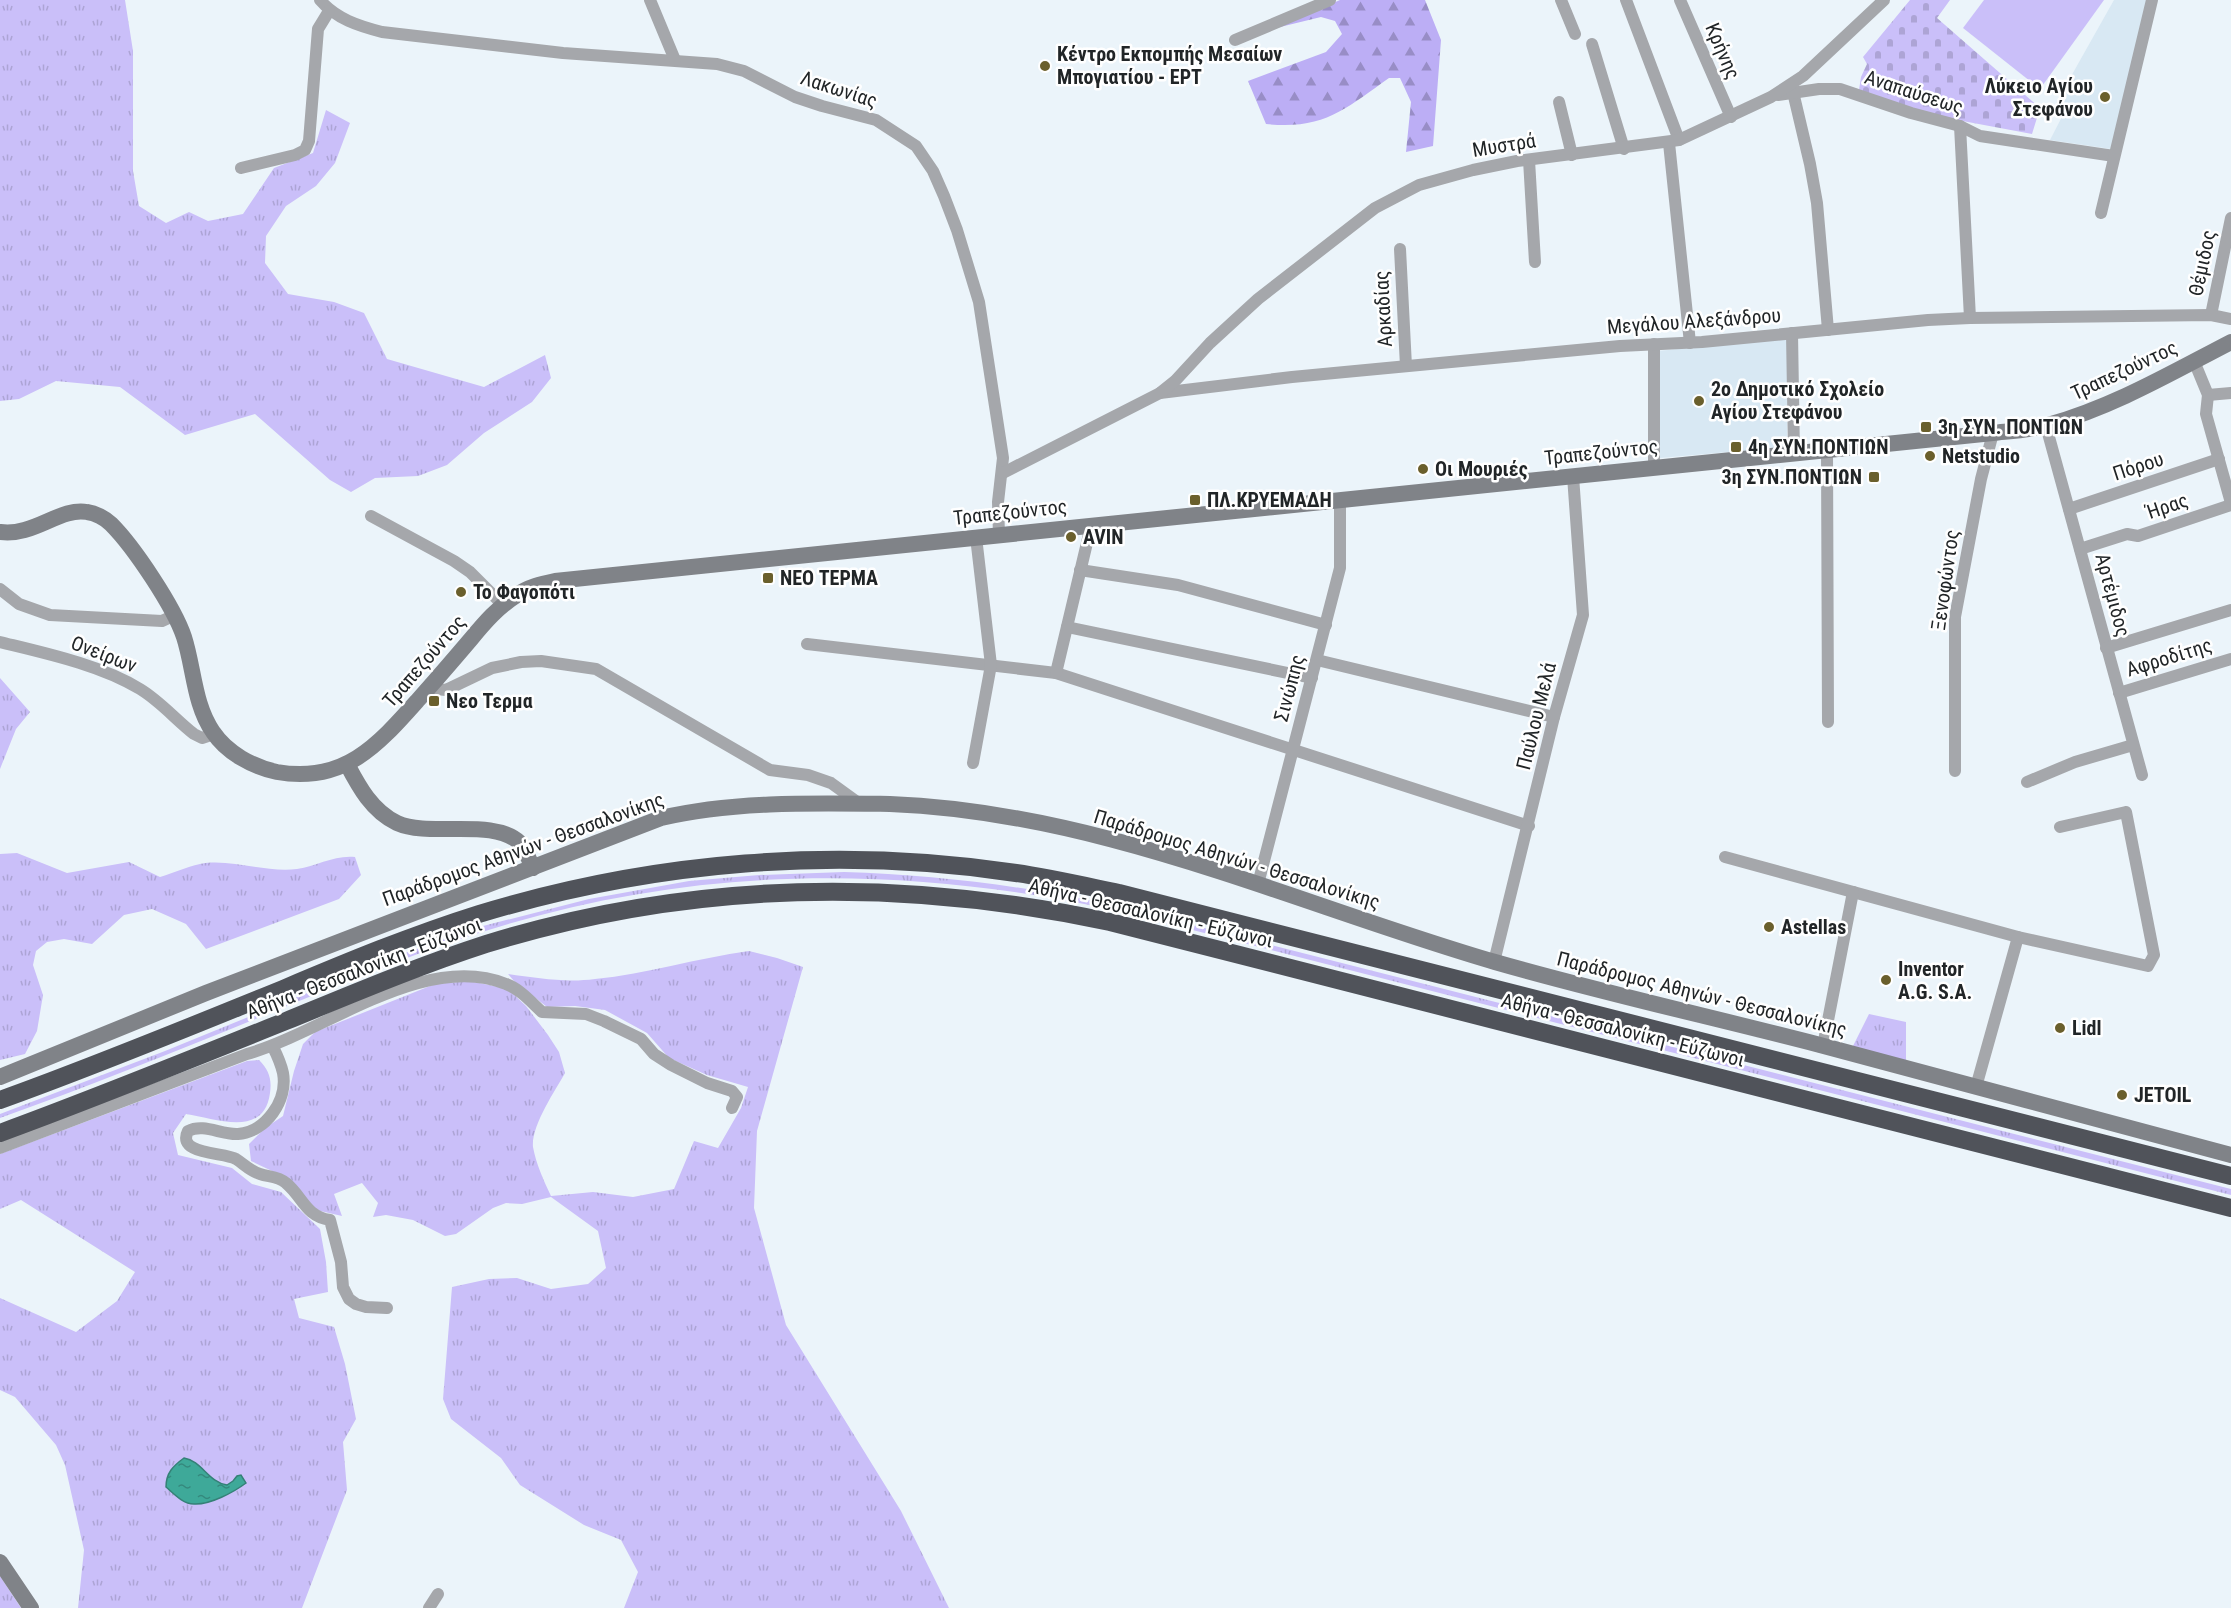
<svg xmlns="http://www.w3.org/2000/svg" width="2231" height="1608" viewBox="0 0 2231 1608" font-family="'Roboto Condensed',sans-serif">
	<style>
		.built { fill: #d8e8f3 }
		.grass { fill: url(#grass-tufts) }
		.forest { fill: url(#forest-firs) }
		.cemetery { fill: url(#cemetery-stones) }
		.pitch { fill: #cabff9 }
		.water { fill: url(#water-ripples); stroke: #358177; stroke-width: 1.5 }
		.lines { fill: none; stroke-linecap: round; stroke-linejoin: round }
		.street { stroke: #a5a7ab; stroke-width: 12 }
		.secondary { stroke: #808388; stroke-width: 16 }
		.highway { stroke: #50535a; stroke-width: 18 }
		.poi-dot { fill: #6a5f2c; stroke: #fff; stroke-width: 2 }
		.labels { text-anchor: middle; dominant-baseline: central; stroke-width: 5; stroke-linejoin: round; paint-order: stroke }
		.street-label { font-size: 20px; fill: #212527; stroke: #fff }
		.poi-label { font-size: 20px; font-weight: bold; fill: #212527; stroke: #fff; text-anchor: start }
	</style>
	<defs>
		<pattern id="grass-tufts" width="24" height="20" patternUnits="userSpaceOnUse" patternTransform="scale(1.5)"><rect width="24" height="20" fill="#cabff9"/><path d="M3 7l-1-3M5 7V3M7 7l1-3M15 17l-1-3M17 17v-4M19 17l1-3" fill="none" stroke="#ada4d5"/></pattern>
		<pattern id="forest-firs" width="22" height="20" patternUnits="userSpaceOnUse" patternTransform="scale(1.5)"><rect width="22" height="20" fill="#bcaef5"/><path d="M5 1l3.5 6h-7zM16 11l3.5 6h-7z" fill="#988dc6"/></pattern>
		<pattern id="cemetery-stones" width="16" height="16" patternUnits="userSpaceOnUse" patternTransform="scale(1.5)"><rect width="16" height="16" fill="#cabff9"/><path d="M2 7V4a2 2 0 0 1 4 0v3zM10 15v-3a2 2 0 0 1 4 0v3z" fill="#ada4d5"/></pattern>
		<pattern id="water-ripples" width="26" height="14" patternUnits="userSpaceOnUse" patternTransform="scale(1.5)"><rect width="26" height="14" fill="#3ea999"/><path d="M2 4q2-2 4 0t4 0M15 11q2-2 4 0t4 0" fill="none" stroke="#34897d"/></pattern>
	</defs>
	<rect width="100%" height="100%" fill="#ebf4fa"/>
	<g class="built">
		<polygon points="2114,0 2148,0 2111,149 2050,140 2066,109 2056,103"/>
		<polygon points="1787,338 1787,447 1660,458 1658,351"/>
	</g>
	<g class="grass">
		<polygon points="0,0 125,0 133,51 133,171 139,206 166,223 189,212 208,221 243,214 274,168 313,153 326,110 350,123 335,163 316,186 286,206 266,236 265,263 288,294 334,302 364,313 387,359 484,387 545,355 551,378 532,402 484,433 447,465 418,476 375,478 351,492 330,480 255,414 185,435 120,387 56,381 19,399 0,401"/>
		<polygon points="0,678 30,712 16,729 0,769"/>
		<path d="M17 853 67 873 129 862 160 877C173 873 186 867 200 864 229 858 265 873 297 869 317 866 334 855 355 857L361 875 339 899 206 949 186 924 152 909 124 915 92 944 64 939 47 942 36 951 33 965 43 995 37 1031 25 1054 0 1060V854Z"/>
		<path d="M844 872C936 875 1025 886 1114 905L2231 1189V1195L1114 910C899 864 693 865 482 932 408 955 337 986 265 1015 177 1051 89 1086 0 1118V1114L165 1051 405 953 483 926 589 899 689 881 759 875Z"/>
		<path d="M749 951 777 958 803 967 757 1131 754 1208 786 1325 901 1511 949 1608H624L638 1572 621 1540 584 1525 520 1485 501 1458 451 1419 443 1399 452 1287 489 1279 517 1278 551 1289 588 1284 606 1268 598 1231 551 1197 522 1204 506 1203 493 1208 456 1234 445 1236 413 1220 386 1215 373 1217 378 1203 362 1183 334 1194 342 1216 316 1210 289 1179 251 1161 249 1144 265 1128 283 1116 294 1071 303 1044 315 1032 435 984 470 981 508 989 526 1006 548 1035 559 1052 565 1073C555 1091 531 1126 533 1147 536 1164 544 1181 551 1196L593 1192 633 1197 674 1189 694 1141 718 1148 741 1108 748 1087 707 1075 669 1058 647 1033 605 1010 575 1006 547 1007 514 981 508 974C537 978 566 983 595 979 647 974 697 958 749 951Z"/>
		<polygon points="1869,1014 1906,1022 1906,1063 1852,1048"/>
		<path d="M259 1060C269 1070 272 1079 270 1093 264 1139 215 1118 186 1114L173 1133 178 1155 232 1168 252 1184 281 1192 320 1229 326 1262 328 1292 294 1299 299 1318 334 1327 345 1364 356 1419 343 1442 347 1490 302 1608H78L84 1550 65 1465 56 1445 15 1397 0 1390V1298L76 1332 117 1301 135 1272 21 1200 0 1209V1154L247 1061Z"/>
		<polygon points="0,1576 21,1608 0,1608"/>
	</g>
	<path class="forest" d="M1340 0H1425L1441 40 1433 146 1406 152 1411 102 1400 78H1389C1345 109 1324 130 1266 124L1248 81 1326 52 1342 34 1335 21 1321 17 1276 28Z"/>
	<polygon class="cemetery" points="1910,0 1950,0 1937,18 2040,108 2032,134 1936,116 1859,90 1861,77 1867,64 1863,57"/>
	<polygon class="pitch" points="1984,0 2104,0 2040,89 1963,28"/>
	<path class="water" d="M184 1458C202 1461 208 1482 227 1485L233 1481 237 1476 241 1475 246 1483C234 1492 210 1505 194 1504 183 1504 174 1494 166 1487 166 1473 173 1466 184 1458Z"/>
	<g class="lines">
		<g class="street">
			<path d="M320 0C336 19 359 26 382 32L563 53 717 64 744 71 795 97 822 106 876 120 916 146 933 171 944 196 957 230 979 302 1003 458 998 502 999 535"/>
			<polyline points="650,0 675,60"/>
			<polyline points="1561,0 1575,34"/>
			<polyline points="1626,0 1679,140"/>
			<polyline points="1680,0 1731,117"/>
			<polyline points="1235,40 1330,0"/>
			<polyline points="1592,44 1624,149"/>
			<polyline points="1793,92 1810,164 1817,203 1828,330"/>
			<polyline points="1778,95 1819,89 1840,89 1911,113 1960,126 1980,136 2114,156"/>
			<polyline points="1559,102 1572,155"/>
			<polyline points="1960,126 1970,318"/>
			<polyline points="1669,143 1690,343"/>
			<polyline points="1529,160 1535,262"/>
			<polyline points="241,168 295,155 305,150 309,141 318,29 329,11"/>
			<polyline points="2101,213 2152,0"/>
			<polyline points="1400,249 1406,366"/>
			<polyline points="2211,315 2231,218"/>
			<polyline points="1792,333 1794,454"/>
			<polyline points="1654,344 1654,468"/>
			<polyline points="2194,361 2208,395 2206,414 2231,503"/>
			<polyline points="1160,393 1292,377 1620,346 1702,342 1928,320 1970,318 2211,315 2231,319"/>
			<polyline points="2208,395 2231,393"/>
			<polyline points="2046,426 2142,775"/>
			<polyline points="1827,450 1828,722"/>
			<polyline points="1003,473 1160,393 1175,381 1210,343 1258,299 1375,208 1419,185 1473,170 1517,161 1679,140 1771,97 1803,76 1884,0"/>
			<polyline points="2069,509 2219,459"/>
			<polyline points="371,516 454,561 470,572 503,605"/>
			<polyline points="2080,549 2127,534 2138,536 2231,505"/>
			<polyline points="1080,570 1178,585 1326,625"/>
			<polyline points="0,589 19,604 50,615 162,621 175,615"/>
			<polyline points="1067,627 1312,678"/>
			<path d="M0 642C45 653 101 665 140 689 160 701 176 720 194 734L202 738 214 734"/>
			<polyline points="807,644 1056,673 1529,826"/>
			<polyline points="2106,648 2231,610"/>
			<polyline points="1317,660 1554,717"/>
			<polyline points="1056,673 1091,526"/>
			<polyline points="430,686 436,689 446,690 492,668 521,662 541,661 596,669 770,770 808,775 831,783 860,804"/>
			<polyline points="2119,693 2231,659"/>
			<polyline points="973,763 991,665 976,537"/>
			<polyline points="1955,771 1955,617 1981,479 1993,433"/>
			<polyline points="2027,782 2075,762 2133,745"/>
			<polyline points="1725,857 2018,937 2148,966 2154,955 2126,812 2060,827"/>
			<polyline points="1258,884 1340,568 1340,500"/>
			<polyline points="1494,962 1554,717 1583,615 1573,476"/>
			<polyline points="1823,1046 1853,892"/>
			<path d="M273 1047C277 1055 281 1064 283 1073 288 1100 266 1132 238 1134 221 1135 204 1123 188 1131 176 1155 224 1152 236 1159 244 1164 250 1171 260 1174 269 1177 278 1176 286 1183 303 1197 305 1216 330 1220L341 1262 343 1287 349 1299 356 1304 366 1307 387 1308"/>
			<polyline points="1976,1087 2018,937"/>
			<path d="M0 1148 247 1054C325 1032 424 951 506 984 520 989 531 1002 542 1012L586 1014 604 1021 641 1039 654 1054 671 1065 707 1083 732 1091 737 1097 732 1108"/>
			<polyline points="429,1608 438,1594"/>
		</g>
		<g class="secondary">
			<path d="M0 532C33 537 60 507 87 512 95 513 105 518 111 524 134 547 174 607 184 637 194 668 194 705 213 732 227 753 253 767 277 772 344 784 378 745 418 700 436 680 454 659 471 639 485 622 498 607 517 595 528 587 541 584 555 581L1993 433C2011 431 2030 430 2048 425 2113 407 2171 373 2231 342"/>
			<path d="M347 764C359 787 372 811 397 823 430 838 493 817 520 843 526 850 529 860 533 868"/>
			<path d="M0 1077 206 993 661 818C733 801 816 803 890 804 1101 812 1296 904 1495 962 1603 993 1712 1017 1820 1045 1957 1081 2094 1119 2231 1155"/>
			<polyline points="0,1562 31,1608"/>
		</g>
		<g class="highway">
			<path d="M0 1100C95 1066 189 1027 283 989 347 962 412 935 479 914 653 861 836 846 1016 873 1050 878 1085 886 1119 893L2231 1176"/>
			<path d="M0 1133C96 1098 191 1059 286 1021 352 994 418 966 486 944 692 880 900 877 1110 922L2231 1208"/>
		</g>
	</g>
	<g class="poi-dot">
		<circle cx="1045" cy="66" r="6"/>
		<circle cx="2105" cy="97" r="6"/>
		<circle cx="1699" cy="401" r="6"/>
		<rect x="1920" y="421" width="12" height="12" rx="3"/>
		<rect x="1730" y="441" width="12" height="12" rx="3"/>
		<circle cx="1930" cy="456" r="6"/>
		<circle cx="1423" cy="469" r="6"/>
		<rect x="1868" y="471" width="12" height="12" rx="3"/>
		<rect x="1189" y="494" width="12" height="12" rx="3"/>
		<circle cx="1071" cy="537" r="6"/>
		<rect x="762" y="572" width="12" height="12" rx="3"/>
		<circle cx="461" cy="592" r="6"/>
		<rect x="428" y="695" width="12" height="12" rx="3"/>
		<circle cx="1769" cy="927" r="6"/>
		<circle cx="1886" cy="980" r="6"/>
		<circle cx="2060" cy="1028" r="6"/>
		<circle cx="2122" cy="1095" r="6"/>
	</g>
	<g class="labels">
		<g class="street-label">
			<text transform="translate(1723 51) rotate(67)">Κρήνης</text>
			<text transform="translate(839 89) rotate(18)">Λακωνίας</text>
			<text transform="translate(1914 92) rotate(18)">Αναπαύσεως</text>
			<text transform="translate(1504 145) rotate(-9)">Μυστρά</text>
			<text transform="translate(2202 263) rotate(-78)">Θέμιδος</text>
			<text transform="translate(1383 309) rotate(-93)">Αρκαδίας</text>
			<text transform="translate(1694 321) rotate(-4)">Μεγάλου Αλεξάνδρου</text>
			<text transform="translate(2124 370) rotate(-25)">Τραπεζούντος</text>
			<text transform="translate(1601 452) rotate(-6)">Τραπεζούντος</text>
			<text transform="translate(2138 466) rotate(-18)">Πόρου</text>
			<text transform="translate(2167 506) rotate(-19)">Ήρας</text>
			<text transform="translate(1010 512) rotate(-6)">Τραπεζούντος</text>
			<text transform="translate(1945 580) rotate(-82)">Ξενοφώντος</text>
			<text transform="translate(2113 595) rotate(75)">Αρτέμιδος</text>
			<text transform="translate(104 654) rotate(21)">Ονείρων</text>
			<text transform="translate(2169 657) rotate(-17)">Αφροδίτης</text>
			<text transform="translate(424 661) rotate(-49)">Τραπεζούντος</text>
			<text transform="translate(1289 688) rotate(-75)">Σινώπης</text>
			<text transform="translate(1536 716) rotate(-76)">Παύλου Μελά</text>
			<text transform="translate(523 849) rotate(-20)">Παράδρομος Αθηνών - Θεσσαλονίκης</text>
			<text transform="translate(1237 859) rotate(17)">Παράδρομος Αθηνών - Θεσσαλονίκης</text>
			<text transform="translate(1151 913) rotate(13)">Αθήνα - Θεσσαλονίκη - Εύζωνοι</text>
			<text transform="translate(364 968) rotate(-21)">Αθήνα - Θεσσαλονίκη - Εύζωνοι</text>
			<text transform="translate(1702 994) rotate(14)">Παράδρομος Αθηνών - Θεσσαλονίκης</text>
			<text transform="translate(1623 1030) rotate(14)">Αθήνα - Θεσσαλονίκη - Εύζωνοι</text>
		</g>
		<g class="poi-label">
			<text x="1057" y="54">Κέντρο Εκπομπής Μεσαίων<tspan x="1057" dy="23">Μπογιατίου - ΕΡΤ</tspan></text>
			<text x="2093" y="86" text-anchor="end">Λύκειο Αγίου<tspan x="2093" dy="23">Στεφάνου</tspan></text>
			<text x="1711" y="389">2ο Δημοτικό Σχολείο<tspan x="1711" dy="23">Αγίου Στεφάνου</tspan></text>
			<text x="1938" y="427">3η ΣΥΝ. ΠΟΝΤΙΩΝ</text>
			<text x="1748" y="447">4η ΣΥΝ.ΠΟΝΤΙΩΝ</text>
			<text x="1942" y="456">Netstudio</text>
			<text x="1435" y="469">Οι Μουριές</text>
			<text x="1862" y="477" text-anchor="end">3η ΣΥΝ.ΠΟΝΤΙΩΝ</text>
			<text x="1207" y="500">ΠΛ.ΚΡΥΕΜΑΔΗ</text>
			<text x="1083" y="537">AVIN</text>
			<text x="780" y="578">ΝΕΟ ΤΕΡΜΑ</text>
			<text x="473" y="592">Το Φαγοπότι</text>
			<text x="446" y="701">Νεο Τερμα</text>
			<text x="1781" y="927">Astellas</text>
			<text x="1898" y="969">Inventor<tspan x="1898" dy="23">A.G. S.A.</tspan></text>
			<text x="2072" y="1028">Lidl</text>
			<text x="2134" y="1095">JETOIL</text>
		</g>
	</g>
</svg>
